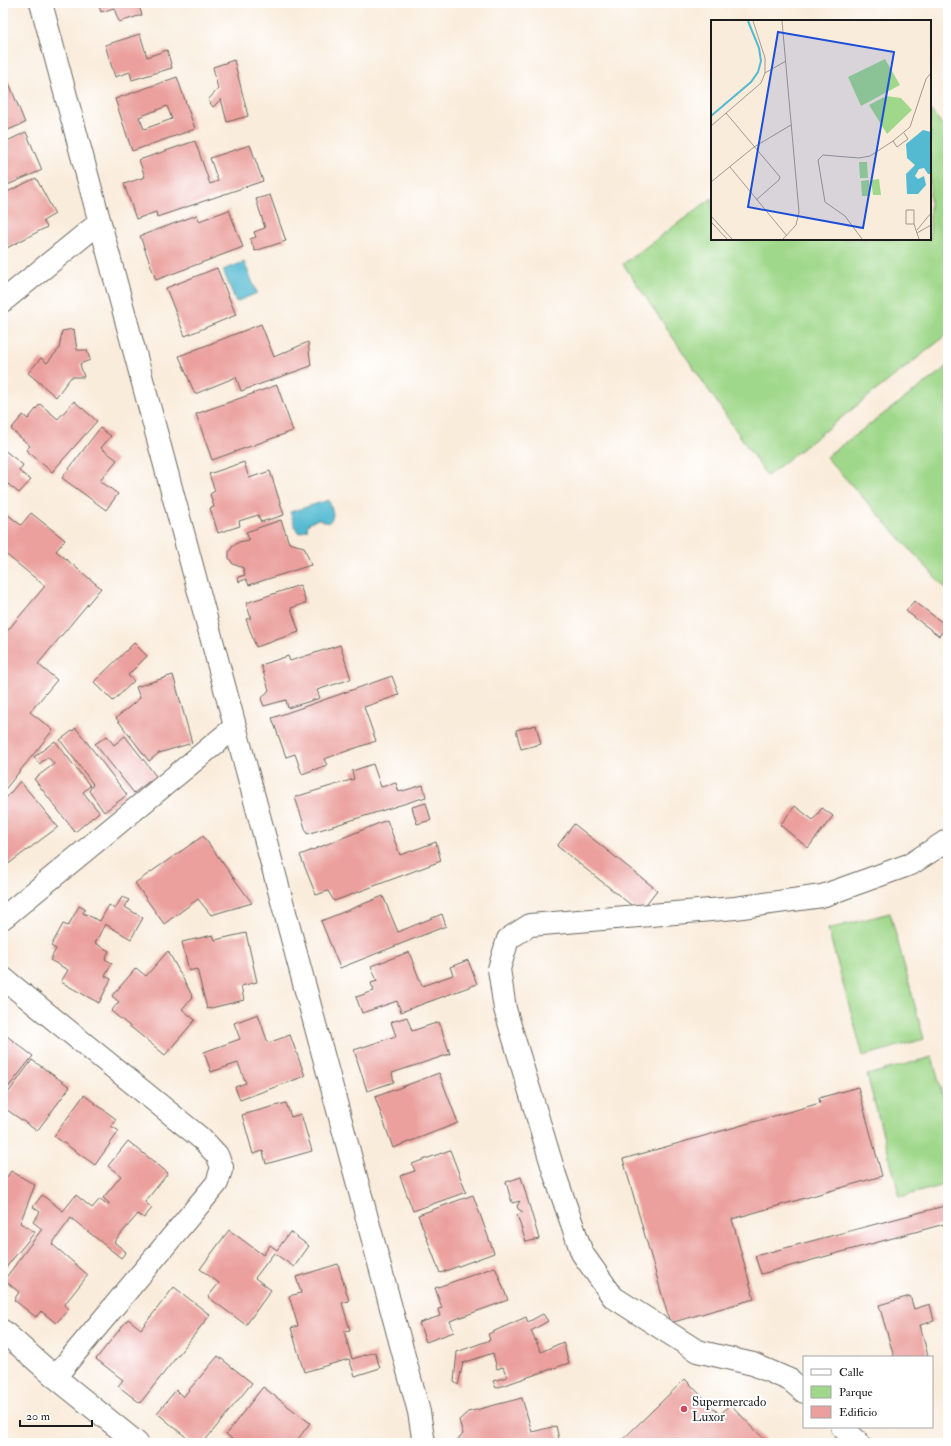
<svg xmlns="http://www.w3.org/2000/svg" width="951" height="1446" viewBox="0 0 951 1446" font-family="'IM FELL Double Pica',serif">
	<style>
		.green { fill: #a0d88b; stroke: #5e7a54 }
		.water { fill: #53bad1; stroke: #386b76 }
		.building { fill: #eba09d; fill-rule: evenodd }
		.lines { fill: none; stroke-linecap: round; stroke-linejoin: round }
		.street-casing { stroke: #69655f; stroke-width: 24 }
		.street { stroke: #fff; stroke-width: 22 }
		.poi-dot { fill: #d1495b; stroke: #fff; stroke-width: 1.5 }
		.labels { text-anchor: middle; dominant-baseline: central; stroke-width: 4; stroke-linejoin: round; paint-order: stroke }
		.poi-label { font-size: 13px; fill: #1c1c1c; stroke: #fff; text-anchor: start }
		.inset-river { fill: none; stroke: #53bad1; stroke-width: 2 }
		.inset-road { fill: none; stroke: #a1998f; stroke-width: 1 }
		.view { fill: #1d4ed8; fill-opacity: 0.15; stroke: #1d4ed8; stroke-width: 2 }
		.inset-edge { fill: none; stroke: #1c1c1c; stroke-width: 2 }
	</style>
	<rect width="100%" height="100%" fill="#fff"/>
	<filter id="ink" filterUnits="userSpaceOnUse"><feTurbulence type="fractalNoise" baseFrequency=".025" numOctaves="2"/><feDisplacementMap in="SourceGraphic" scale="8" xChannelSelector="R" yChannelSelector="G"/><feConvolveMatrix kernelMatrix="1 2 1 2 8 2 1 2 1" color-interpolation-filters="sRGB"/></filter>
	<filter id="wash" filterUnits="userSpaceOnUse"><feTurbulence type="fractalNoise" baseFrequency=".012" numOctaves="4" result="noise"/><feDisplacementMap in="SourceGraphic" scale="16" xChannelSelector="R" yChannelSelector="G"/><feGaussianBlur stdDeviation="0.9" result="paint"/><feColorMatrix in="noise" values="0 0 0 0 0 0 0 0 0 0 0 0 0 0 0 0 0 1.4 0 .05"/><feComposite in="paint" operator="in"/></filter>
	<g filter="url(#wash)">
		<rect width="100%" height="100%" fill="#f9ecdb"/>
		<g class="green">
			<polygon points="930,110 948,131 948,334 767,476 623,264 712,198 712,239 930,239"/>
			<polygon points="948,366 948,591 826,457"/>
			<polygon points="890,913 924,1039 863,1056 828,929"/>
			<polygon points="932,1057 948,1115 948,1184 900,1197 867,1075"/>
		</g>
		<g class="water">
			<polygon points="244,262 257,293 236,302 223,270"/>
			<polygon points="329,500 333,514 332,519 328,523 318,519 308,524 307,530 299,533 296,529 290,512"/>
		</g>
		<g id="blocks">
			<g class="building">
				<polygon points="98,3 138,3 142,15 119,22 114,8 101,12"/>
				<polygon points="140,34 147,57 167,50 172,68 132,80 130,72 115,77 105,45"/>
				<polygon points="234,60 248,116 227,122 221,99 213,107 208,100 218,89 213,67"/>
				<polygon points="5,73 25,123 3,132 3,74"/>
				<path d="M177 77 195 129 132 151 115 99ZM167 106 172 119 144 129 139 117Z"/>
				<polygon points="26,132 42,170 3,187 3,143"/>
				<polygon points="195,141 210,184 218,181 210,158 250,145 263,181 157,217 156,212 136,219 124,184 145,177 139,160"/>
				<polygon points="36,178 55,214 43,221 47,227 3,250 3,202 5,201 3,194"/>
				<polygon points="270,195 286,241 255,251 250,239 256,237 254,232 265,228 256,199"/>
				<polygon points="229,210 243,247 156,280 140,236 197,215 199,221"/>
				<polygon points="217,268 236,315 185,336 166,288"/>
				<polygon points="261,324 274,357 308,342 311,366 241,391 236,377 195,394 179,356"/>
				<polygon points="74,329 77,350 87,350 90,360 80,364 84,377 71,377 56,397 28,373 41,358 47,363 59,349 62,331"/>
				<polygon points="277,385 293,431 212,460 196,414"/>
				<polygon points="74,401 97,421 52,472 26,450 30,446 11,429 23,415 28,419 40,404 58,419"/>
				<polygon points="100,428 111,436 101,448 117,460 100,481 118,494 106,510 62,478"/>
				<polygon points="3,449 23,465 19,471 31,480 19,493 3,480"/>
				<polygon points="244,462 249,478 270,471 284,515 261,522 258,515 239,521 240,526 218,533 210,508 214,507 210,494 215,491 209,474"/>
				<polygon points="3,511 21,525 31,513 65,540 56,551 101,588 38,664 57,680 30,712 53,730 3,792 3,636 45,586 3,552"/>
				<polygon points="281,520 289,543 304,547 311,565 249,585 246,579 239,582 238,577 245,575 243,568 233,564 229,558 229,552 233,546 239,542 249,540 246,532"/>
				<polygon points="300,585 306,603 291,608 299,632 256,647 246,619 251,618 246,603"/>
				<polygon points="914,601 947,626 939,636 906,611"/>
				<polygon points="134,643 147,656 128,675 134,681 113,701 94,682"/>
				<polygon points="340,645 351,679 317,690 320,698 288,708 286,700 264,706 261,699 269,690 261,665 288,656 290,661"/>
				<polygon points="173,675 192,743 159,753 149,761 116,718 140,698 136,687"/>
				<polygon points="392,676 399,695 364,707 376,741 324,759 327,765 302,774 295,754 286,757 272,718"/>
				<polygon points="536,725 541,744 521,749 516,730"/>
				<polygon points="76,728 127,795 104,812 89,791 93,784 60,740"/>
				<polygon points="107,736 114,745 125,736 156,776 134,793 95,744"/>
				<polygon points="55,741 90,786 83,792 99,812 75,832 34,779 54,764 48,757 39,764 34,757"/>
				<polygon points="373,764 381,787 396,783 399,792 423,785 426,797 307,834 295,797 354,779 352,771"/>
				<polygon points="20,781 58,827 3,868 3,802"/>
				<polygon points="426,803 431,820 417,824 412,807"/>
				<polygon points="795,806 813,820 822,808 833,816 808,848 780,825"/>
				<polygon points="387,820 400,855 436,842 441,861 334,901 328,891 316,895 300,855"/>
				<polygon points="574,824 657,890 640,912 557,846"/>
				<polygon points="203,836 252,903 211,915 198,899 164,924 135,883"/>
				<polygon points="383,896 398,932 442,914 446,926 340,968 321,921"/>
				<polygon points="122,897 129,900 125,907 143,918 131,939 105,924 95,943 109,951 105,959 112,963 105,976 111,979 99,1003 61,982 68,970 50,960 56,949 51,946 63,924 68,926 79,906 85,909 83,913 100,921 109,905 115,909"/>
				<polygon points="246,933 257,982 241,986 244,1000 207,1009 197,969 189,971 182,942 213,935 215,940"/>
				<polygon points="168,951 193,997 182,1009 195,1020 165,1055 111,1011 119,1002 112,996 136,968 146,976"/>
				<polygon points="409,952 422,986 453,975 450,967 468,960 477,984 401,1012 397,1001 362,1013 356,997 374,991 371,983 377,981 371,966"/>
				<polygon points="258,1014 268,1043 290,1035 305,1076 240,1100 235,1087 246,1083 238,1063 211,1072 204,1052 240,1039 234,1023"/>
				<polygon points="407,1017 412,1031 439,1022 450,1054 392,1073 394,1082 367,1091 354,1050 396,1036 391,1022"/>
				<polygon points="3,1033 33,1056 3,1094"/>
				<polygon points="32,1060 70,1087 37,1131 3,1107 3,1100"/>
				<polygon points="439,1073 458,1123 393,1148 375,1097"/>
				<polygon points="858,1087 882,1176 732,1219 754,1299 670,1323 623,1159 820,1103 819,1098"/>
				<polygon points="84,1095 116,1119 111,1126 119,1131 95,1165 54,1136"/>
				<polygon points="286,1103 291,1117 301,1114 312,1151 266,1164 263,1151 253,1154 242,1115"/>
				<polygon points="128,1141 168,1173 145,1202 152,1208 144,1218 138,1214 114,1242 126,1252 121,1258 71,1218 52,1244 88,1275 64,1305 69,1309 56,1323 41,1311 36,1317 14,1300 19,1292 4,1280 42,1229 33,1222 40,1212 33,1207 42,1195 63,1211 76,1195 92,1208 100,1199 108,1205 109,1203 103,1198 121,1176 108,1166"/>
				<polygon points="450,1150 466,1192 413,1211 400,1176 415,1171 412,1164"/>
				<polygon points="11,1171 35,1185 20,1223 35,1232 3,1271 3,1174 7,1177"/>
				<polygon points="521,1177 539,1239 526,1242 517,1215 523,1212 518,1209 517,1206 520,1201 512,1203 506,1182"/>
				<polygon points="473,1195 494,1253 440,1273 418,1215"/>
				<polygon points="948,1205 948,1223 761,1274 755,1256"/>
				<polygon points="229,1230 263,1255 270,1245 277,1250 290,1232 309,1246 294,1267 274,1253 255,1278 271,1290 246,1325 208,1297 219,1283 200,1269"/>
				<polygon points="338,1264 349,1301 342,1303 350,1330 344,1331 352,1359 375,1352 380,1368 355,1376 349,1359 304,1372 291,1328 298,1326 289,1296 301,1293 296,1277"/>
				<polygon points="495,1267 508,1300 450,1321 454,1332 426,1342 419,1323 440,1316 438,1309 442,1308 435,1288"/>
				<polygon points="174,1287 210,1315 140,1403 118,1386 123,1380 96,1359 128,1319 141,1329"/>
				<polygon points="910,1296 914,1309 930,1304 934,1321 920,1325 928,1356 923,1357 894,1357 879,1305"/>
				<polygon points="543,1314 548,1321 531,1331 541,1352 563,1342 569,1363 496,1388 493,1381 507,1377 503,1367 497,1369 493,1353 463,1363 458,1385 454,1382 457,1352 490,1340 488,1334 526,1317 528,1322"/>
				<polygon points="218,1356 252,1383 203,1443 193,1443 157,1413 176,1390 183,1397"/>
				<polygon points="685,1379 720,1415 730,1404 768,1443 619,1443"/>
				<polygon points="263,1387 310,1423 295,1443 229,1443 232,1439 226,1434"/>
				<polygon points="522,1398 532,1432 556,1426 560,1443 461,1443 456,1442 463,1434 459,1420 468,1412"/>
			</g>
		</g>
	</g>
	<g filter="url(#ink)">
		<use href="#blocks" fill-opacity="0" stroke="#69655f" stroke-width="1"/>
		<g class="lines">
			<g class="street-casing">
				<g id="street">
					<polyline points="41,3 419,1412 424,1443"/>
					<polyline points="3,301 99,223"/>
					<polyline points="3,918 235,727"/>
					<polyline points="3,978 203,1140 217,1155 222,1167 217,1183 55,1377"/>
					<polyline points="3,1331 55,1377 137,1443"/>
					<polyline points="804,1392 790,1380 753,1364 697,1351 613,1297 582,1253 555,1175 505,1009 499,969 508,939 530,925 735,908 822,896 911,864 948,840"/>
					<polyline points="842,1427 859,1443"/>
				</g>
			</g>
			<use href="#street" class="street"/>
		</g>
	</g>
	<circle class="poi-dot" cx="684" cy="1409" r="4"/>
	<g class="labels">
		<g class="poi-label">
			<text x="692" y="1402">Supermercado<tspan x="692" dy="15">Luxor</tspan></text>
		</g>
	</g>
	<g transform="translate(711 20)">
		<rect width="220" height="220" fill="#f9ecdb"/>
		<path d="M174 39 189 65 150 86 137 57ZM175 76 190 78 201 90 176 114 158 85ZM148 142H156L157 158H149ZM168 159 170 175H162L160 160ZM158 160 159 176H151L150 161Z" fill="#a0d88b"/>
		<path d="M212 110 220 112V154H217L213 148 208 149 204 156 207 159 213 156 215 165 207 174H196L195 154 204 145 196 138 195 124Z" fill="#53bad1"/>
		<path class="inset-river" d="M0 96 40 62 47 52 50 41 48 28 37 1"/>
		<path class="inset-road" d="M71 1 88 192 85 205 72 219M54 53 75 41M15 93 69 157 68 160 45 180M0 106 50 63 54 53V38L42 1M193 113 197 119 186 127 182 121 199 107 215 59 220 53M19 147 76 216M0 162 43 127 80 105M0 196 21 219M0 202 16 219M203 204H195V190H203V204L208 219M206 210 220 193M206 213 220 205M151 219 134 196 114 182 107 140 112 135 148 138 159 136 182 121"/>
		<path class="view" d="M67 12 183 32 152 208 37 187Z"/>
		<rect width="220" height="220" class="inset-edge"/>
	</g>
	<rect width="951" height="1446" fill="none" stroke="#fff" stroke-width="16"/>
	<rect x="803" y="1356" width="130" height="72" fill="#ffffff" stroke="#a4a4a4"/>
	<rect x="811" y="1369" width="20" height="6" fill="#ffffff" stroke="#a4a4a4"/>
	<text x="839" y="1376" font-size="12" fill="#1c1c1c">Calle</text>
	<rect x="811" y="1386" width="20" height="12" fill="#a0d88b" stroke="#a4a4a4"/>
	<text x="839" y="1396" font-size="12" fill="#1c1c1c">Parque</text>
	<rect x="811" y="1406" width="20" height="12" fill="#eba09d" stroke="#a4a4a4"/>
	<text x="839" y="1416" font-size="12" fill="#1c1c1c">Edificio</text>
	<path d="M20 1420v6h72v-6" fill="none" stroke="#1c1c1c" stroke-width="2"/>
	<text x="26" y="1420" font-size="12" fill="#1c1c1c" stroke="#ffffff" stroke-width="3" paint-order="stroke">20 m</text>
</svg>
